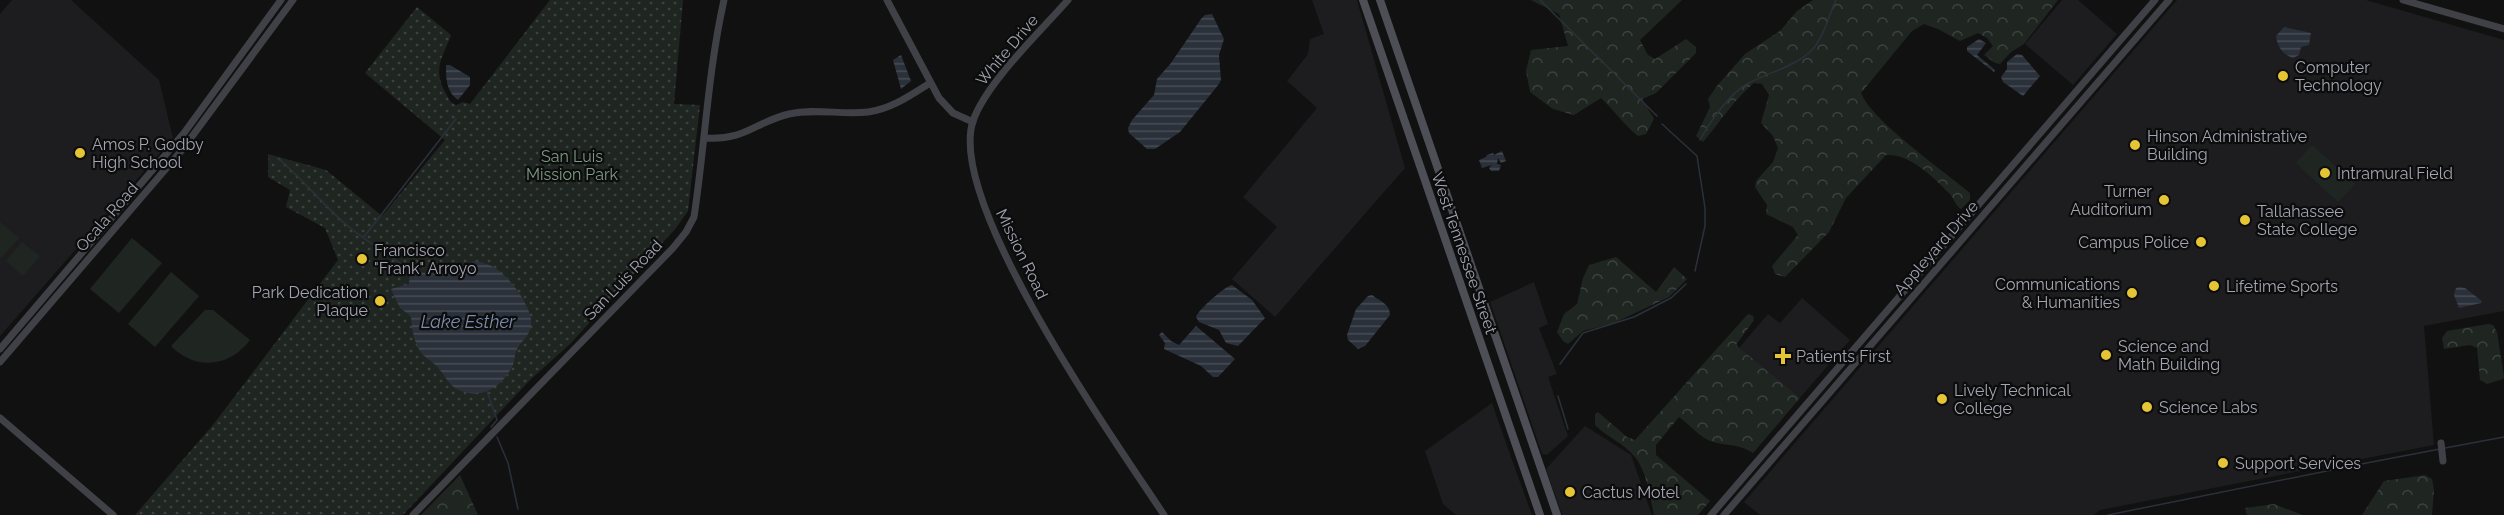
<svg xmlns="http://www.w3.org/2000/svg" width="2504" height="515" viewBox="0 0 2504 515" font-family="Raleway,sans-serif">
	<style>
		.built { fill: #1d1d1f }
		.grass { fill: #1f2621 }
		.forest { fill: url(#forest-crowns) }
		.park { fill: url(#park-dots) }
		.water { fill: url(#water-rules) }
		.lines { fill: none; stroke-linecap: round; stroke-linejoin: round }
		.stream { stroke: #2b313a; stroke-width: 1.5 }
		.secondary { stroke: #404147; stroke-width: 7 }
		.primary { stroke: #4e4f56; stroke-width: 8 }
		.poi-dot { fill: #e5c536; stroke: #0c0c0d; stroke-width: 2 }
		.labels { text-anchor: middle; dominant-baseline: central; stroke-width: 4.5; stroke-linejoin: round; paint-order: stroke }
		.street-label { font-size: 16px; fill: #a3a5b2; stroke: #0c0c0d }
		.poi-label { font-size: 16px; fill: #a3a5b2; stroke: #0c0c0d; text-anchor: start }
		.park-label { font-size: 16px; fill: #7b9c82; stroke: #0c0c0d }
		.water-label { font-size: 18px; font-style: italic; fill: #7b8dab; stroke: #0c0c0d }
	</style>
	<defs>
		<pattern id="forest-crowns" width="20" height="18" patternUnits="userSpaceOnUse" patternTransform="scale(1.5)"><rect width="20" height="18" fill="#1f2621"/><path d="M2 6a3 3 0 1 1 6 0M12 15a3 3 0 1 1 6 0" fill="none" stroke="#3c423f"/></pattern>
		<pattern id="park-dots" width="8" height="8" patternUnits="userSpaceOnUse" patternTransform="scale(1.5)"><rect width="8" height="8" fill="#1f2621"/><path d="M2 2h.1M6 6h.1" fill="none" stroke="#3c423f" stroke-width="1.8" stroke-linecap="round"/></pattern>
		<pattern id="water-rules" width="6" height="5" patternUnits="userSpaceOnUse" patternTransform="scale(1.5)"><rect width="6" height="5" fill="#2b313a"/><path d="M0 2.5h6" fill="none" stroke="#474c54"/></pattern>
	</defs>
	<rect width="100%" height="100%" fill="#111112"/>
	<g class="built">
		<polygon points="12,0 71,0 159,80 173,138 0,336 0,14"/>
		<polygon points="1312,0 1357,0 1405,168 1275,317 1232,279 1277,227 1243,197 1317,108 1287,81 1308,54 1310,39 1324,34"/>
		<polygon points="2062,0 2078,0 2117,34 2073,85 2025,44"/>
		<polygon points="2177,0 2366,0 2504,40 2504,311 2424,326 2434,445 2100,510 2094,515 1760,515 1744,502"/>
		<polygon points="1534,282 1548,324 1539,328 1557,374 1548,377 1568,436 1547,455 1542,454 1490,302"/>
		<polygon points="1802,298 1850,340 1799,399 1739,348 1768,314 1780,323"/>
		<polygon points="1492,403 1511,457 1532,515 1456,515 1443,504 1425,451"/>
		<polygon points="1585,426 1631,455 1652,515 1562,515 1546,469"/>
	</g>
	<g class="grass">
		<polygon points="2312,145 2355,184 2338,202 2296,163"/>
		<polygon points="0,222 19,238 1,258 0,257"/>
		<polygon points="132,238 162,263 119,313 90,289"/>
		<polygon points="22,242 40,256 23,276 6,261"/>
		<polygon points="171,272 199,296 155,347 128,324"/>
		<path d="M205 310H213L250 340C230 367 195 371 171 346Z"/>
	</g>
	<g class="forest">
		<path d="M1531 0H1682L1640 40 1648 55 1655 59 1686 39 1696 47V53L1656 93 1642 99 1654 119 1646 134 1638 136C1624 125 1614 110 1601 98L1574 115 1553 109 1530 92 1526 71 1531 50 1568 46 1559 14Z"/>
		<path d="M1813 0H2058L2024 44 2011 52 2000 64 1995 63 1984 55 1993 46 1987 38 1978 33 1960 41 1938 29 1924 24 1912 31 1861 93C1871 120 1945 172 1970 193V200L1961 209C1956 206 1954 199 1950 194 1934 178 1910 153 1886 155L1846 198 1829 232 1785 277 1775 274 1772 266 1798 235 1793 227 1766 214 1767 205 1755 187 1756 181 1773 162 1778 148 1773 136 1761 123 1769 95 1762 84 1754 83C1734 100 1720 122 1703 142L1696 136 1710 107 1708 99 1716 87 1745 54 1781 30 1797 11Z"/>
		<polygon points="1616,257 1656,292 1674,267 1687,279 1669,297 1614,323 1583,331 1568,344 1563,341 1557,332 1564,314 1577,304 1583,278 1589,265"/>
		<path d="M1748 314 1753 316 1754 320 1736 345 1800 398 1753 453C1736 442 1721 447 1706 439 1696 433 1688 423 1679 417L1656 445V455L1710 501 1698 515H1654C1650 497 1647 472 1635 457 1625 444 1607 437 1595 425V414L1598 412 1627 437 1635 440Z"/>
		<polygon points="2488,324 2493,325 2497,332 2504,377 2503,379 2487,384 2480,380 2477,348 2470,345 2444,349 2442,338 2447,331"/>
		<polygon points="460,475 478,515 421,515"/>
		<polygon points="2425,475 2432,479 2434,490 2432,515 2362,515 2384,481"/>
		<polygon points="2274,504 2300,514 2303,515 2247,515 2245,508"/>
	</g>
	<path class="park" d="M550 0H683L674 104 700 105 688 211 676 228 570 344 530 380 403 515H135L213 425 338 260 325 228 286 207 290 190 268 177V154L326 170 382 216 445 140 365 73 417 7 451 35C443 57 433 68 444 90 448 97 449 102 456 105L463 102 470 104Z"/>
	<g class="water">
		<polygon points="1212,14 1224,39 1219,55 1221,80 1219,84 1180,132 1155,149 1147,149 1129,133 1128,128 1132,120 1154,95 1157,79 1171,63 1201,19 1205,15"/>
		<path d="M2284 27 2311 33 2309 45 2301 47 2299 55 2293 58C2283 55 2277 46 2276 36Z"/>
		<polygon points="1979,39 1986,43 1977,55 1995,70 1994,72 1967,51 1967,47"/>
		<polygon points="2017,54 2022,55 2040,76 2023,96 2003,82 2001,77 2007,69 2007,62"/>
		<polygon points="901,55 911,81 901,89 893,60"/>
		<path d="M446 65H450L470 77V85L458 100C446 91 446 79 446 65Z"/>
		<polygon points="1502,151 1506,161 1501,163 1498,158 1497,164 1501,165 1499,171 1491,171 1489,168 1492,165 1482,168 1479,160 1486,157 1487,155 1493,153 1494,155"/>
		<path d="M475 261C480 262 485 263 489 265 506 271 534 307 531 326 529 337 521 341 517 349 514 355 515 361 512 367 501 387 482 400 459 390 450 387 446 377 440 370 436 364 429 360 423 355 414 344 412 330 411 316L400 308 391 289 409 284 410 271 437 274Z"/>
		<path d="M1232 285 1252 300 1265 318 1238 346 1226 343 1219 330 1199 322 1196 317C1198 310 1225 286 1232 285Z"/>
		<polygon points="2460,287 2465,288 2482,301 2481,303 2459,308 2454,295 2456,288"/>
		<path d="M1372 295C1380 301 1390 304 1390 315L1365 346 1358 349 1348 340 1347 335 1356 309 1368 296Z"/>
		<polygon points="1196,326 1235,359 1218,377 1213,377 1201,366 1164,349 1165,343 1159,335 1162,332 1171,341 1179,345"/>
	</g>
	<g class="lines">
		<g class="stream">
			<polyline points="1540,0 1657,116"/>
			<polyline points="1662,124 1697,156 1705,208 1705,226 1695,271"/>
			<path d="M1700 140C1709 123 1730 93 1747 84 1767 73 1791 68 1809 53 1823 41 1828 17 1836 0"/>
			<path d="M278 158C301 178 320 201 342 221 363 240 388 253 410 271"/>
			<polyline points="363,238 456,119"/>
			<polyline points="1560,364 1583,333 1634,317 1671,298 1686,284"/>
			<polyline points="487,391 497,420 491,427"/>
			<polyline points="1558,396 1568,429"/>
			<polyline points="497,437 508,463 518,509"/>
			<polyline points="2445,448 2504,437"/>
			<polyline points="2356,465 2440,449"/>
			<polyline points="2108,515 2342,468"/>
		</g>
		<g class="secondary">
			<polyline points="887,0 939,98 953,113 973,122"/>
			<path d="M1068 0C1040 32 986 83 973 121 946 203 1116 442 1164 515"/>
			<polyline points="2403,0 2504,29"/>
			<path d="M705 138C745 141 755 122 789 114 815 108 841 115 868 112 891 109 911 95 930 83"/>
			<polyline points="0,349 184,133 281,0"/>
			<polyline points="0,362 182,150 293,0"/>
			<polyline points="0,418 113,515"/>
			<polyline points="2441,443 2443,461"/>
			<path d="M413 515 673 248 686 232 694 217C705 144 708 71 724 0"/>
			<polyline points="1711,515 2155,0"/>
			<polyline points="1724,515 2169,0"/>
		</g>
		<g class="primary">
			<polyline points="1363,0 1540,515"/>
			<polyline points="1380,0 1557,515"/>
		</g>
	</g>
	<g class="poi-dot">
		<circle cx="2283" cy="76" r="6"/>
		<circle cx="2135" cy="145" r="6"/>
		<circle cx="80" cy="153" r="6"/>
		<circle cx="2325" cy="173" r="6"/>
		<circle cx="2164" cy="200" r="6"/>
		<circle cx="2245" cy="220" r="6"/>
		<circle cx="2201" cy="242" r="6"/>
		<circle cx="362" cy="259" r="6"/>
		<circle cx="2214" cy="286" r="6"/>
		<circle cx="2132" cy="293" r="6"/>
		<circle cx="380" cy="301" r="6"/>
		<circle cx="2106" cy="355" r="6"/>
		<path d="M1780 347h6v6h6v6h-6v6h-6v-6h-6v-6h6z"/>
		<circle cx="1942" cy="399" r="6"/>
		<circle cx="2147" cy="407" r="6"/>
		<circle cx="2223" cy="463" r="6"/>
		<circle cx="1570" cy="492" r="6"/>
	</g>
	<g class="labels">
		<g class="street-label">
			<text transform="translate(1007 50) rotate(-50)">White Drive</text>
			<text transform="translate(107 217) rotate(-49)">Ocala Road</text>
			<text transform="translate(1936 248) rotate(-49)">Appleyard Drive</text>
			<text transform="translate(1464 253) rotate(71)">West Tennessee Street</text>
			<text transform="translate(1022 254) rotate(64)">Mission Road</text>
			<text transform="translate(623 280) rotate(-46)">San Luis Road</text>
		</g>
		<g class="poi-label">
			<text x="2295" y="67">Computer<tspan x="2295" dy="18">Technology</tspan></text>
			<text x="2147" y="136">Hinson Administrative<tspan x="2147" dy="18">Building</tspan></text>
			<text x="92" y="144">Amos P. Godby<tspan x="92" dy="18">High School</tspan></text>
			<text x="2337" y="173">Intramural Field</text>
			<text x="2152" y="191" text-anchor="end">Turner<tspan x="2152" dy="18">Auditorium</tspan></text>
			<text x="2257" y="211">Tallahassee<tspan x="2257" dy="18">State College</tspan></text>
			<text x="2189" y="242" text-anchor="end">Campus Police</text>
			<text x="374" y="250">Francisco<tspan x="374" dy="18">"Frank" Arroyo</tspan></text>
			<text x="2120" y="284" text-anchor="end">Communications<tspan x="2120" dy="18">&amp; Humanities</tspan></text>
			<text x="2226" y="286">Lifetime Sports</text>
			<text x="368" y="292" text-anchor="end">Park Dedication<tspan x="368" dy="18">Plaque</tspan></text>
			<text x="2118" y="346">Science and<tspan x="2118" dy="18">Math Building</tspan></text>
			<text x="1796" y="356">Patients First</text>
			<text x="1954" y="390">Lively Technical<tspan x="1954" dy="18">College</tspan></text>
			<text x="2159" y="407">Science Labs</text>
			<text x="2235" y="463">Support Services</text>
			<text x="1582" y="492">Cactus Motel</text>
		</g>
		<g class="park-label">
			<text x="572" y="156">San Luis<tspan x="572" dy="18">Mission Park</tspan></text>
		</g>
		<g class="water-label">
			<text x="468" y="321">Lake Esther</text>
		</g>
	</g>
</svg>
